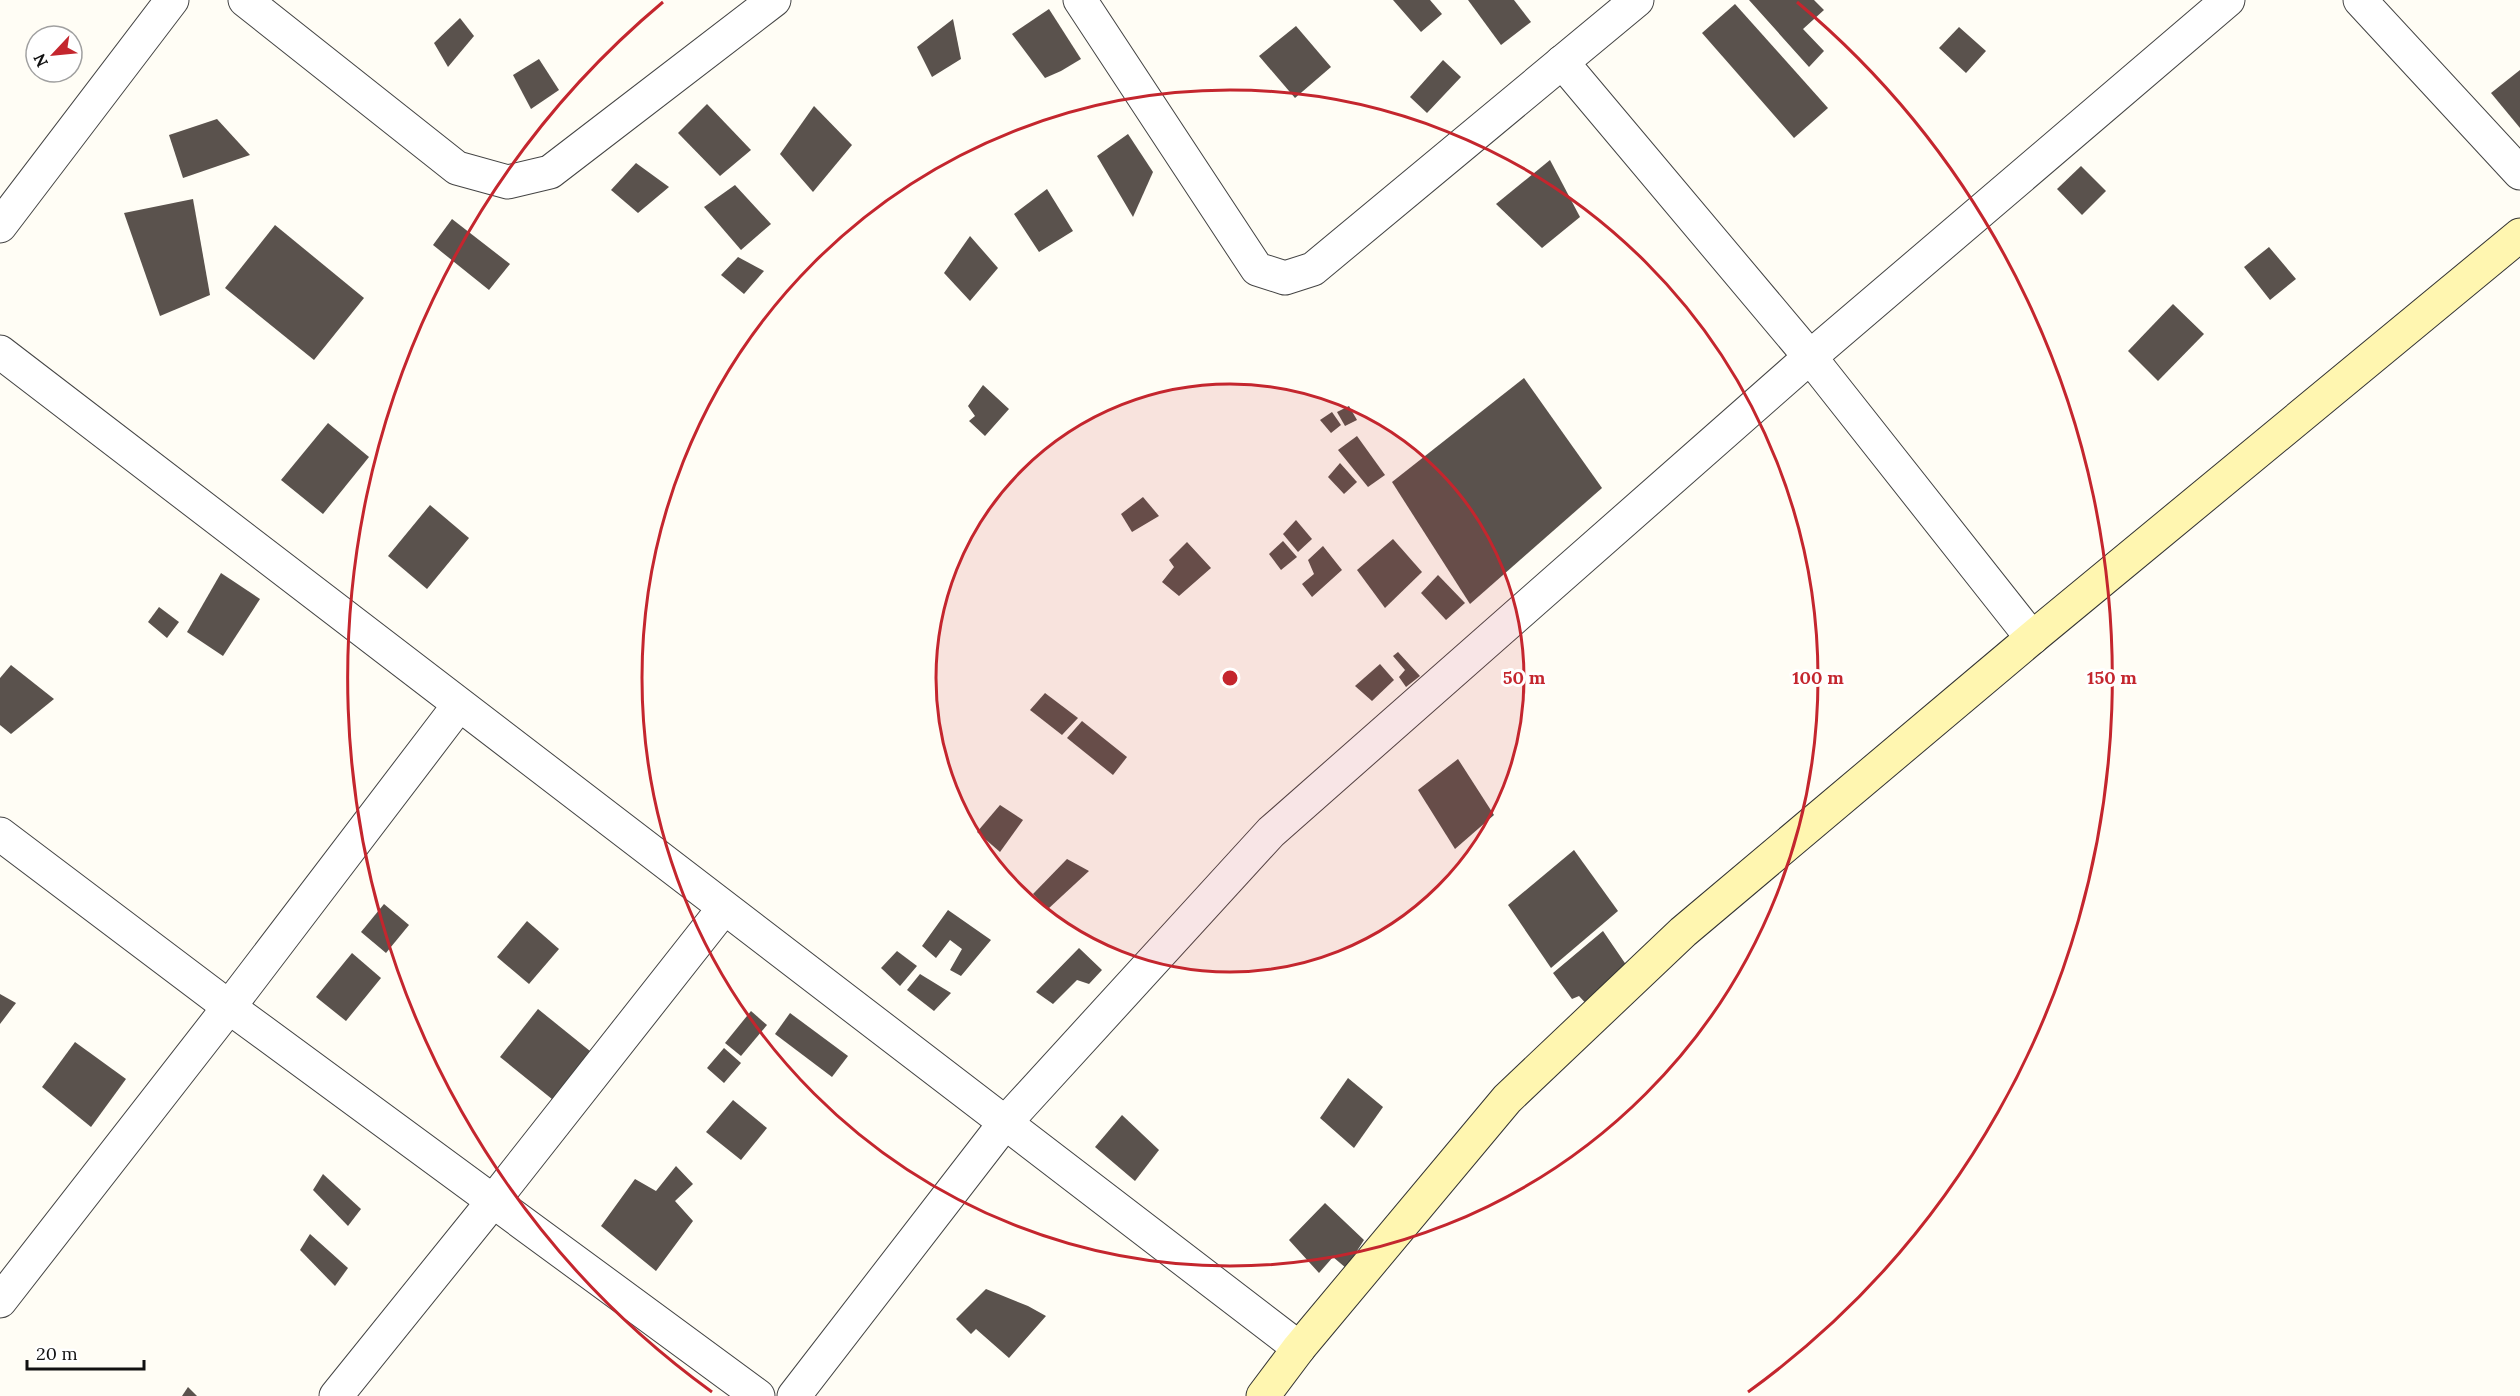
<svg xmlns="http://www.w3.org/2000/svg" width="2520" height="1396" viewBox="0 0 2520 1396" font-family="Lora,serif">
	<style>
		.building { fill: #5a524d }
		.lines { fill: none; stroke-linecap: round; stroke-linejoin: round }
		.street-casing { stroke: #444; stroke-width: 35 }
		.secondary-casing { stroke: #333; stroke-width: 35 }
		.street { stroke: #fff; stroke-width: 33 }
		.secondary { stroke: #fff6b0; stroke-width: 33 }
		.ring { fill: none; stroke: #c4262e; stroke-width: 3 }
		.centre { fill: #c4262e; stroke: #fff; stroke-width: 3 }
		.ring-label { font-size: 18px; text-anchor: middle; font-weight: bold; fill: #c4262e; stroke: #fff; stroke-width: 6; stroke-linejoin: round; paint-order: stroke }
	</style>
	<rect width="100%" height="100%" fill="#fffdf5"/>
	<g class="building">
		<polygon points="1393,0 1430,0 1442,14 1421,32"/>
		<polygon points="1468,0 1514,0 1531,22 1501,45"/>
		<polygon points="1749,0 1814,0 1824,10 1803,29 1824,51 1809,67"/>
		<polygon points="1735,4 1828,108 1794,138 1702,33"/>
		<polygon points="1049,9 1081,59 1061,71 1045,78 1012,34"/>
		<polygon points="460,18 474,36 448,67 434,43"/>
		<polygon points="953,19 961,59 932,77 917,47"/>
		<polygon points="1296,26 1331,67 1295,98 1259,56"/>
		<polygon points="1959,27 1986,51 1966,73 1939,48"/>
		<polygon points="539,59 559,90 531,109 513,75"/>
		<polygon points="1443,60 1461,77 1427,113 1410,97"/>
		<polygon points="2520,70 2520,128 2491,93"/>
		<polygon points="707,104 751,150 720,176 678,133"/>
		<polygon points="814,106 852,145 813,192 780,154"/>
		<polygon points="217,119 250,155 183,178 169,135"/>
		<polygon points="1128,134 1153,172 1133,217 1097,156"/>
		<polygon points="1550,160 1580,217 1542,248 1496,204"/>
		<polygon points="636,163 669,187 638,213 611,190"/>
		<polygon points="2081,166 2106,191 2082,215 2057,189"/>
		<polygon points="735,185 771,224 741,250 704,207"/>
		<polygon points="1047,189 1073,231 1039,252 1014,214"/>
		<polygon points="193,199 210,295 160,316 124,213"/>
		<polygon points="452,219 510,264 489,290 433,245"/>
		<polygon points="275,225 364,298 314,360 225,288"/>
		<polygon points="970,236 998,268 970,301 944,273"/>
		<polygon points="2269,247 2296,279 2270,300 2244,267"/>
		<polygon points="738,257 764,271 744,294 721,275"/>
		<polygon points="2173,304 2204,334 2158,381 2128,351"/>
		<polygon points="1524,378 1602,488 1470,604 1392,482"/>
		<polygon points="983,385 1009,409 985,436 969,421 975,416 968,406"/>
		<polygon points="1349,406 1357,420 1345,426 1337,412"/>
		<polygon points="1332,412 1341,425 1331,433 1320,420"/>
		<polygon points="328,423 369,457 323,514 281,480"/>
		<polygon points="1357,436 1385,475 1368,487 1338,450"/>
		<polygon points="1340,463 1357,482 1344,494 1328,477"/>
		<polygon points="1143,497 1159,516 1132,532 1121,514"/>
		<polygon points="430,505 469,538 427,589 388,556"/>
		<polygon points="1296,520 1312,539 1298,552 1283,534"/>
		<polygon points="1393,539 1422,572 1385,608 1357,570"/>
		<polygon points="1283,541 1297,557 1281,570 1269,554"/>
		<polygon points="1187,542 1211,568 1179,596 1162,582 1174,567 1169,560"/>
		<polygon points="1323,546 1342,570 1312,597 1302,584 1314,574 1308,560"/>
		<polygon points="221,573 260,599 223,656 187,632"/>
		<polygon points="1438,575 1465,603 1446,620 1421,593"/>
		<polygon points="159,607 179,622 167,638 148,622"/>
		<polygon points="1398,652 1420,676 1406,687 1399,677 1405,670 1393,656"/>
		<polygon points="1380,664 1394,680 1372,701 1355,686"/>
		<polygon points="11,665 54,699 11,734 0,725 0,678"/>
		<polygon points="1045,693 1078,718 1062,735 1030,710"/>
		<polygon points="1082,721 1127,757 1113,775 1067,738"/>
		<polygon points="1458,759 1494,815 1455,849 1418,790"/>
		<polygon points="1000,805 1023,820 1000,852 977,832"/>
		<polygon points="1574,850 1618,911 1551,968 1508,905"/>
		<polygon points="1067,859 1089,871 1048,909 1033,894"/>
		<polygon points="384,904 409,925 386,953 361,932"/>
		<polygon points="948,910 991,940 961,976 950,970 962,949 950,940 936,958 922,946"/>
		<polygon points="527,921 559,949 529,984 497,957"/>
		<polygon points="1603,931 1631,972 1592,1010 1579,996 1572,999 1553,973"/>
		<polygon points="1079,948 1102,970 1089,984 1077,980 1053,1004 1036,992"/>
		<polygon points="897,951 917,966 900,986 881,968"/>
		<polygon points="352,953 381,978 346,1021 316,997"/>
		<polygon points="920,974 951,993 934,1011 907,990"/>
		<polygon points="0,994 16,1003 0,1024"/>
		<polygon points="538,1009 611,1068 573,1116 500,1057"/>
		<polygon points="751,1011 767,1025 741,1056 725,1043"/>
		<polygon points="790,1013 848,1056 832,1077 775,1034"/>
		<polygon points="75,1042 126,1079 91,1127 42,1087"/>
		<polygon points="724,1048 741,1063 724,1083 707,1068"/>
		<polygon points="1348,1078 1383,1107 1354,1148 1320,1118"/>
		<polygon points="733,1100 767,1128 741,1160 706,1132"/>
		<polygon points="1122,1115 1159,1150 1135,1181 1095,1147"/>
		<polygon points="676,1166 693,1184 675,1201 693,1221 656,1271 601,1226 635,1179 656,1191"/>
		<polygon points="323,1174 361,1209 348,1226 313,1190"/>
		<polygon points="1325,1203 1364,1240 1346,1268 1333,1257 1319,1273 1289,1240"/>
		<polygon points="310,1234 348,1268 335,1286 300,1250"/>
		<polygon points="986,1289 1028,1306 1046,1316 1009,1358 976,1329 971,1334 956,1319"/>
		<polygon points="188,1387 197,1396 182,1396"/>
	</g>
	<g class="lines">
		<g class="street-casing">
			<g id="street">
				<polyline points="245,0 457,168 508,182 550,172 774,0"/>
				<polyline points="1080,0 1257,269 1285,278 1313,269 1637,0"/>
				<polyline points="2360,0 2520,173"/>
				<polyline points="1562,62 1810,357 2032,638"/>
				<polyline points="0,226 172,0"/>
				<polyline points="0,352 1299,1348"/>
				<polyline points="0,834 229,1007 758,1396"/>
				<polyline points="0,1301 229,1007 459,705"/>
				<polyline points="336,1396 494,1200 724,908"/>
				<polyline points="794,1396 1004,1124 1271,832 1810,357 2228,0"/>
			</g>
		</g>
		<g class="secondary-casing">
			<polyline id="secondary" points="1263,1396 1299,1348 1507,1099 1683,932 2032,638 2520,235"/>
		</g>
		<use href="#street" class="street"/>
		<use href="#secondary" class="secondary"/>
	</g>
	<circle cx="1230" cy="678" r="294" fill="#c4262e" fill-opacity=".12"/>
	<g class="ring">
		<circle cx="1230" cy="678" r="294"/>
		<circle cx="1230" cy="678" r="588"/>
		<path d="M712 1392A882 882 0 0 1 663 2M1797 2A882 882 0 0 1 1748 1392"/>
	</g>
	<circle cx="1230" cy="678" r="9" class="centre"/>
	<g class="ring-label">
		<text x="1524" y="684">50 m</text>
		<text x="1818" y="684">100 m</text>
		<text x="2112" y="684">150 m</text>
	</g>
	<g transform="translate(54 54) rotate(244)"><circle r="28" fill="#ffffff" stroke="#a0a0a0" stroke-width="1.5"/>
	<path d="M0-4.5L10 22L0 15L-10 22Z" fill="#c4262e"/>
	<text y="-9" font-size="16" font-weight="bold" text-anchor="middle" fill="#111111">N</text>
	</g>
	<path d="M27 1360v9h117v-9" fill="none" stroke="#111111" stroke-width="3"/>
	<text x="36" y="1360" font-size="18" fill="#111111" stroke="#ffffff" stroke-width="4.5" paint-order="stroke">20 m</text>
</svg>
